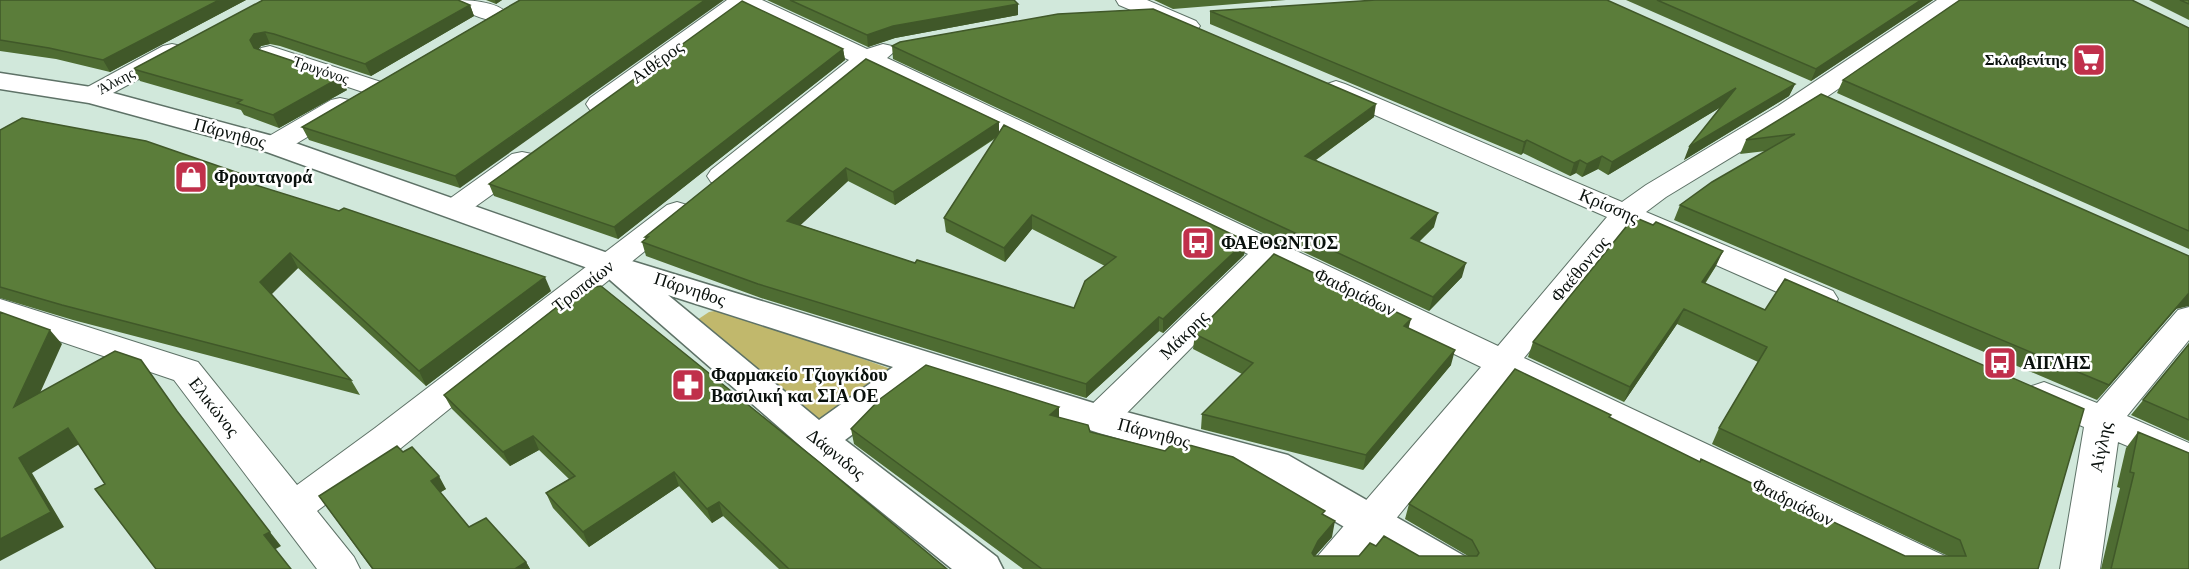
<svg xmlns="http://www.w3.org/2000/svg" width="2189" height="569" viewBox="0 0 2189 569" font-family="Georgia,serif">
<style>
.green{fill:#c1b86c}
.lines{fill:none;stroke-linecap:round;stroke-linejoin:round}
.minor-casing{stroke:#5e7267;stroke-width:2}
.tertiary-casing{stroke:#5e7267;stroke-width:3}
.minor{fill:#fff;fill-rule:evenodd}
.tertiary{fill:#fff;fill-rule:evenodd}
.wall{fill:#4e6c32;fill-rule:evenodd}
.shaded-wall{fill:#405829}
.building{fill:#5b7d3a;stroke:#405829;stroke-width:1.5}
.labels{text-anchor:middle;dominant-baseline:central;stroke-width:5;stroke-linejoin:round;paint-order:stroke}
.far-poi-label{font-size:15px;font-weight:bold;fill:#09100c;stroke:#fff;text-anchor:end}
.far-street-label{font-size:15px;fill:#09100c;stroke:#fff}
.street-label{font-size:18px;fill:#09100c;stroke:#fff}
.poi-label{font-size:18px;font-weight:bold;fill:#09100c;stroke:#fff;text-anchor:start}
</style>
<rect width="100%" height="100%" fill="#d1e8db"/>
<!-- green -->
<path class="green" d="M725 309 899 372 824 426 697 320 709 312Z"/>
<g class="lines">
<!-- minor casing -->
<g class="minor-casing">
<path id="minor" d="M449 0C467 0 497 0 509 15L505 20C488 24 468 12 452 5Z
M727 0H762L867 49 883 44 892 46 895 51 887 58 1498 346 1607 217 1327 94 1323 89 1327 84 1336 81 1345 84 1622 202 1646 185 1778 106 1937 0H1963L1960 5 1796 118 1666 197 1646 212 1833 291 1838 299 1833 307 1822 310 1811 307 1630 227 1524 358 1947 557 1953 569H1895L1508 381 1355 569H1311L1317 557 1481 367 1272 266 1112 428 1099 432 1086 428 1081 419 1086 410 1248 254 868 69 731 182 721 184 711 182 707 176 711 170 849 60 744 9 608 110 599 112 590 110 586 104 590 98Z
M1116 0H1147L1196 21 1200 26 1196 31 1188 33 1180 31 1119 5Z
M172 44 181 46 184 51 181 56 100 100 91 103 82 100 78 95 82 90 163 46Z
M270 46 381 82 385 87 381 92 372 95 261 58 258 53 261 48Z
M340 98 349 100 353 106 349 112 284 151 274 153 264 151 260 145 264 139 331 100Z
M522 152 532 154 536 160 532 166 465 214 455 217 445 214 440 208 445 202 512 154Z
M677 202 687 205 692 211 687 217 401 448 317 511 354 557 360 569H317L174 380 0 321V299L198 362 297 485 375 428 667 205Z
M2189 307V340L2127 416 2189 443V472L2118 442 2100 569H2060L2084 427 2032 404 2027 395 2032 386 2044 382 2097 403 2178 310Z"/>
</g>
<!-- tertiary casing -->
<g class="tertiary-casing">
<path id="tertiary" d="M0 73 91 87 284 139 622 258 1100 405 1288 455 1466 557 1472 569H1415L1262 478 1099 433 928 378 845 440 997 557 1003 569H952L805 450 610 280 607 275 264 151 89 103 0 89ZM668 295 893 367 819 420Z"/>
</g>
<!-- minor -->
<use href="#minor" class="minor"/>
<!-- tertiary -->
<use href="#tertiary" class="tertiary"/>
</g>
<!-- wall -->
<path class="wall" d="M0 0H246L110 72 56 59 0 51Z
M263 0 470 5 474 16 371 76 280 46 270 44 261 46 258 50 347 90 279 128 244 115 241 110 140 81 133 69Z
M486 0H502L496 4Z
M520 0 460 188 309 140 302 127Z
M767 0H1014L1018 4V15L895 38 868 47Z
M1154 0H1286L1173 9Z
M1626 0H1933L1811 81Z
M2149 0H2189V20Z
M1210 11 1795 84 1789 96 1684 160 1721 107 1608 175 1598 169 1582 177 1576 173 1570 176 1523 153 1521 155 1210 24Z
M2189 28V249L1837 93 1843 80Z
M892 46 1374 117 1316 160 1434 227 1419 242 1462 277 1429 311 893 59Z
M843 49 845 60 618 239 494 196 489 184Z
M866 59 999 122V132L1246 241 1244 255 1163 333 1159 331 1086 398 761 298 646 256 642 242 646 239 645 237ZM996 138 944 218 946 232 1005 262 1032 229 1105 266 1074 308 915 263 800 225 848 181 895 205Z
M1821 94 2176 309 2097 400 1674 220 1680 205 1766 151 1740 154 1746 140Z
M0 130 250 177 254 184 551 291 426 386 298 268 271 294 351 380 360 395 73 320 0 298Z
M1716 266 1705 284 2038 569H1023L854 444 851 429 1059 407V418L1090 432 1324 515 1332 537 1315 556H1359L1376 546 1419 556H1468L1405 519 1409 504 1611 415 1609 418 1700 462 1905 556H1948L1712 444 1719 428 1758 362 1677 324 1624 402 1528 357 1533 342Z
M580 289 947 569H779L723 516 712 523 679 486 589 547 553 508 546 493 569 479 539 450 510 466 452 409 444 395Z
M1408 328 1451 365 1363 470 1201 429 1202 414 1242 374 1193 349 1195 334Z
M2189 344V441L2131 415Z
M2138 432 2189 569H2101L2120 488 2117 487 2126 448Z
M403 452 446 489 440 492 469 527 526 562 530 569H372L319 496Z"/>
<!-- shaded-wall -->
<path class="shaded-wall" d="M219 0H246L110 72 103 60Z
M495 0H502L496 4Z
M705 0H724L460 188 455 176Z
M1921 0H1933L1811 81 1816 69Z
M1018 4V15L895 38 868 47 867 35 893 26Z
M470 5 474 16 371 76 365 64Z
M265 32 270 44 261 46 256 52 250 40 254 34Z
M843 49 845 60 618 239 614 227Z
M341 77 347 90 279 128 273 115Z
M1795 84 1789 96 1684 160 1689 147Z
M1736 88 1731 101 1608 175 1612 162Z
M1376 104 1374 117 1303 169 1305 156Z
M999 122V135L895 205 893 192Z
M1527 140 1523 153 1521 155 1524 142Z
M1602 156 1598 169 1582 177 1587 164Z
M1580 160 1576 173 1570 176 1574 163Z
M846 168 848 181 790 235 787 221Z
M250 177 257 191 243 181Z
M1438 213 1434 227 1408 252 1411 238Z
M1032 215V229L1005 262 1004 248Z
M1246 241 1244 255 1163 333V319Z
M1723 251 1716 266 1695 297 1702 282Z
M290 253 298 268 269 297 260 282Z
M1466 263 1462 277 1429 311 1433 297Z
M545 277 551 291 426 386 419 371Z
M2189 293V306L2176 309 2097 400 2109 385Z
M1684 309 1677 324 1624 402 1630 387Z
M1159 317V331L1086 398V384Z
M1411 319 1407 334 1404 326Z
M50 330 62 344 27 422 14 407Z
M1455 350 1451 365 1363 470 1366 455Z
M1059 407V423L1050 415Z
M68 428 81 443 32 473 64 527 0 561V539L19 458Z
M533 436 539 450 510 466 503 452Z
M674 472 679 486 589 547 583 532Z
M439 476 446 489 438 494 431 481Z
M719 502 723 516 712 523 707 509Z
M1335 521 1332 537 1315 556 1309 568 1312 553 1318 541Z
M270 532 281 546 274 550 264 535Z
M526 562 530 569H515Z"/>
<!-- building -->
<path class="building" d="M0 0H219L103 60 49 48 0 40Z
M263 0H458L470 5 365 64 274 34 265 32 254 34 250 40 254 48 341 77 273 115 237 103 242 100 133 69Z
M520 0H705L455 176 302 127Z
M790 0H1014L1018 4 893 26 867 35Z
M1376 0H1607L1795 84 1689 147 1736 88 1612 162 1602 156 1587 164 1580 160 1574 163 1527 140 1524 142 1210 11Z
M1657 0H1921L1816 69Z
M1960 0H2132L2189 28V231L1843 80Z
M2180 0H2189V4Z
M742 1 843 49 614 227 489 184Z
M1153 9 1376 104 1305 156 1438 213 1411 238 1466 263 1433 297 892 46 900 42 1058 14Z
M866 59 999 122 893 192 846 168 787 221 915 263 917 260 1074 308 1085 281 1116 257 1032 215 1004 248 944 218 1004 125 1246 241 1163 319 1159 317 1086 384 758 284 642 242 648 237H645Z
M1821 94 2189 256V293L2109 385 1680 205 1712 182 1795 134 1746 140Z
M22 118 146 141 250 177 243 181 339 211 344 208 545 277 419 371 290 253 260 282 351 380 62 305 0 287V130Z
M1634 217 1653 225 1656 222 1723 251 1702 282 1765 310 1785 279 2084 409 2038 569H1042L851 429 880 399 926 365 1059 407 1050 415 1088 425 1090 432 1165 451 1175 441 1233 457 1325 511 1322 514 1335 521 1318 541 1312 553 1314 556H1359L1370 543 1376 546 1384 536 1419 556H1477L1479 553 1472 540 1409 504 1515 369 1611 415 1609 417 1700 462 1701 459 1905 556H1966L1960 540 1719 428 1767 347 1684 309 1630 387 1533 342Z
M1274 254 1411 319 1404 326 1455 350 1366 455 1202 414 1253 363 1195 334Z
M601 286 819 462 947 569H789L719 502 707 509 674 472 583 532 546 493 575 476 533 436 503 452 444 395 580 289Z
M0 312 50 330 14 407 115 351 141 360 177 411 270 532 264 535 291 569H156L95 489 105 484 68 428 19 458 51 512 0 539Z
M2189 344V420L2143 400Z
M2138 432 2189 453V569H2111L2134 473 2130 472Z
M397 446 403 452 412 447 439 476 431 481 469 527 486 518 526 562 515 569H373L319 496Z"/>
<!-- icons -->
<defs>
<g id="supermarket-square" transform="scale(1.725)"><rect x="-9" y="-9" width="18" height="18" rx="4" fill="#c0304b" stroke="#fff"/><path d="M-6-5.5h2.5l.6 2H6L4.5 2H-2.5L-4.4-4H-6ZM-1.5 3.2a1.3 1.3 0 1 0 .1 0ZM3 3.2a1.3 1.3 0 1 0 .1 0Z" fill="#fff"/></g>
<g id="shop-square" transform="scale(1.725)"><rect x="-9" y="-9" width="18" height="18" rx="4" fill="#c0304b" stroke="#fff"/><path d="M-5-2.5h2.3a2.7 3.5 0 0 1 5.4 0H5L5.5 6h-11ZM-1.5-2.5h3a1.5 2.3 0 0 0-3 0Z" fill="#fff"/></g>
<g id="bus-square" transform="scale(1.725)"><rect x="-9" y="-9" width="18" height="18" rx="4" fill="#c0304b" stroke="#fff"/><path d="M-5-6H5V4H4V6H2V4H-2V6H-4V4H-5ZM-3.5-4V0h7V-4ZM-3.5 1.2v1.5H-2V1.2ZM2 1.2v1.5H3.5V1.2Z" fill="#fff"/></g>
<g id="pharmacy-square" transform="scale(1.725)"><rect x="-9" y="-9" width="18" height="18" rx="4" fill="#c0304b" stroke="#fff"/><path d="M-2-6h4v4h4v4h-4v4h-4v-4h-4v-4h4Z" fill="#fff"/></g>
</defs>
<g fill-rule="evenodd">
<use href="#supermarket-square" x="2089" y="60"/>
<use href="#shop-square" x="191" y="177"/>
<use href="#bus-square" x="1198" y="243"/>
<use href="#bus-square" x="2000" y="363"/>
<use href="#pharmacy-square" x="688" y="385"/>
</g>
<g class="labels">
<!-- far-poi labels -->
<g class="far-poi-label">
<text x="2066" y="60">Σκλαβενίτης</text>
</g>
<!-- far-street labels -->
<g class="far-street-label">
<text transform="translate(321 70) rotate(19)">Τρυγόνος</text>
<text transform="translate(116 81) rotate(-28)">Άλκης</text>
</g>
<!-- street labels -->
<g class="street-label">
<text transform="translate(657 62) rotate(-36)">Αιθέρος</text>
<text transform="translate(230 133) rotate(15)">Πάρνηθος</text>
<text transform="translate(1609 206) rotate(23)">Κρίσσης</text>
<text transform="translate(1580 269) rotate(-50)">Φαέθοντος</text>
<text transform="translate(583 286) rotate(-38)">Τροπαίων</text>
<text transform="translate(690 289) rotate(18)">Πάρνηθος</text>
<text transform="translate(1355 292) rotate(26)">Φαιδριάδων</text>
<text transform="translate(1184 335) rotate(-45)">Μάκρης</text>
<text transform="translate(214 407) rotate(52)">Ελικώνος</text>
<text transform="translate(1154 433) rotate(15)">Πάρνηθος</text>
<text transform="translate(2101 447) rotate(-78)">Αίγλης</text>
<text transform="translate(836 454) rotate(39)">Δάφνιδος</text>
<text transform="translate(1793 502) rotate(26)">Φαιδριάδων</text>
</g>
<!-- poi labels -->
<g class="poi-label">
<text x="214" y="177">Φρουταγορά</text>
<text x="1221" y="243">ΦΑΕΘΩΝΤΟΣ</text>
<text x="2023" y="363">ΑΙΓΛΗΣ</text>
<text x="711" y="375">Φαρμακείο Τζιογκίδου<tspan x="711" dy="21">Βασιλική και ΣΙΑ ΟΕ</tspan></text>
</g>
</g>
</svg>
